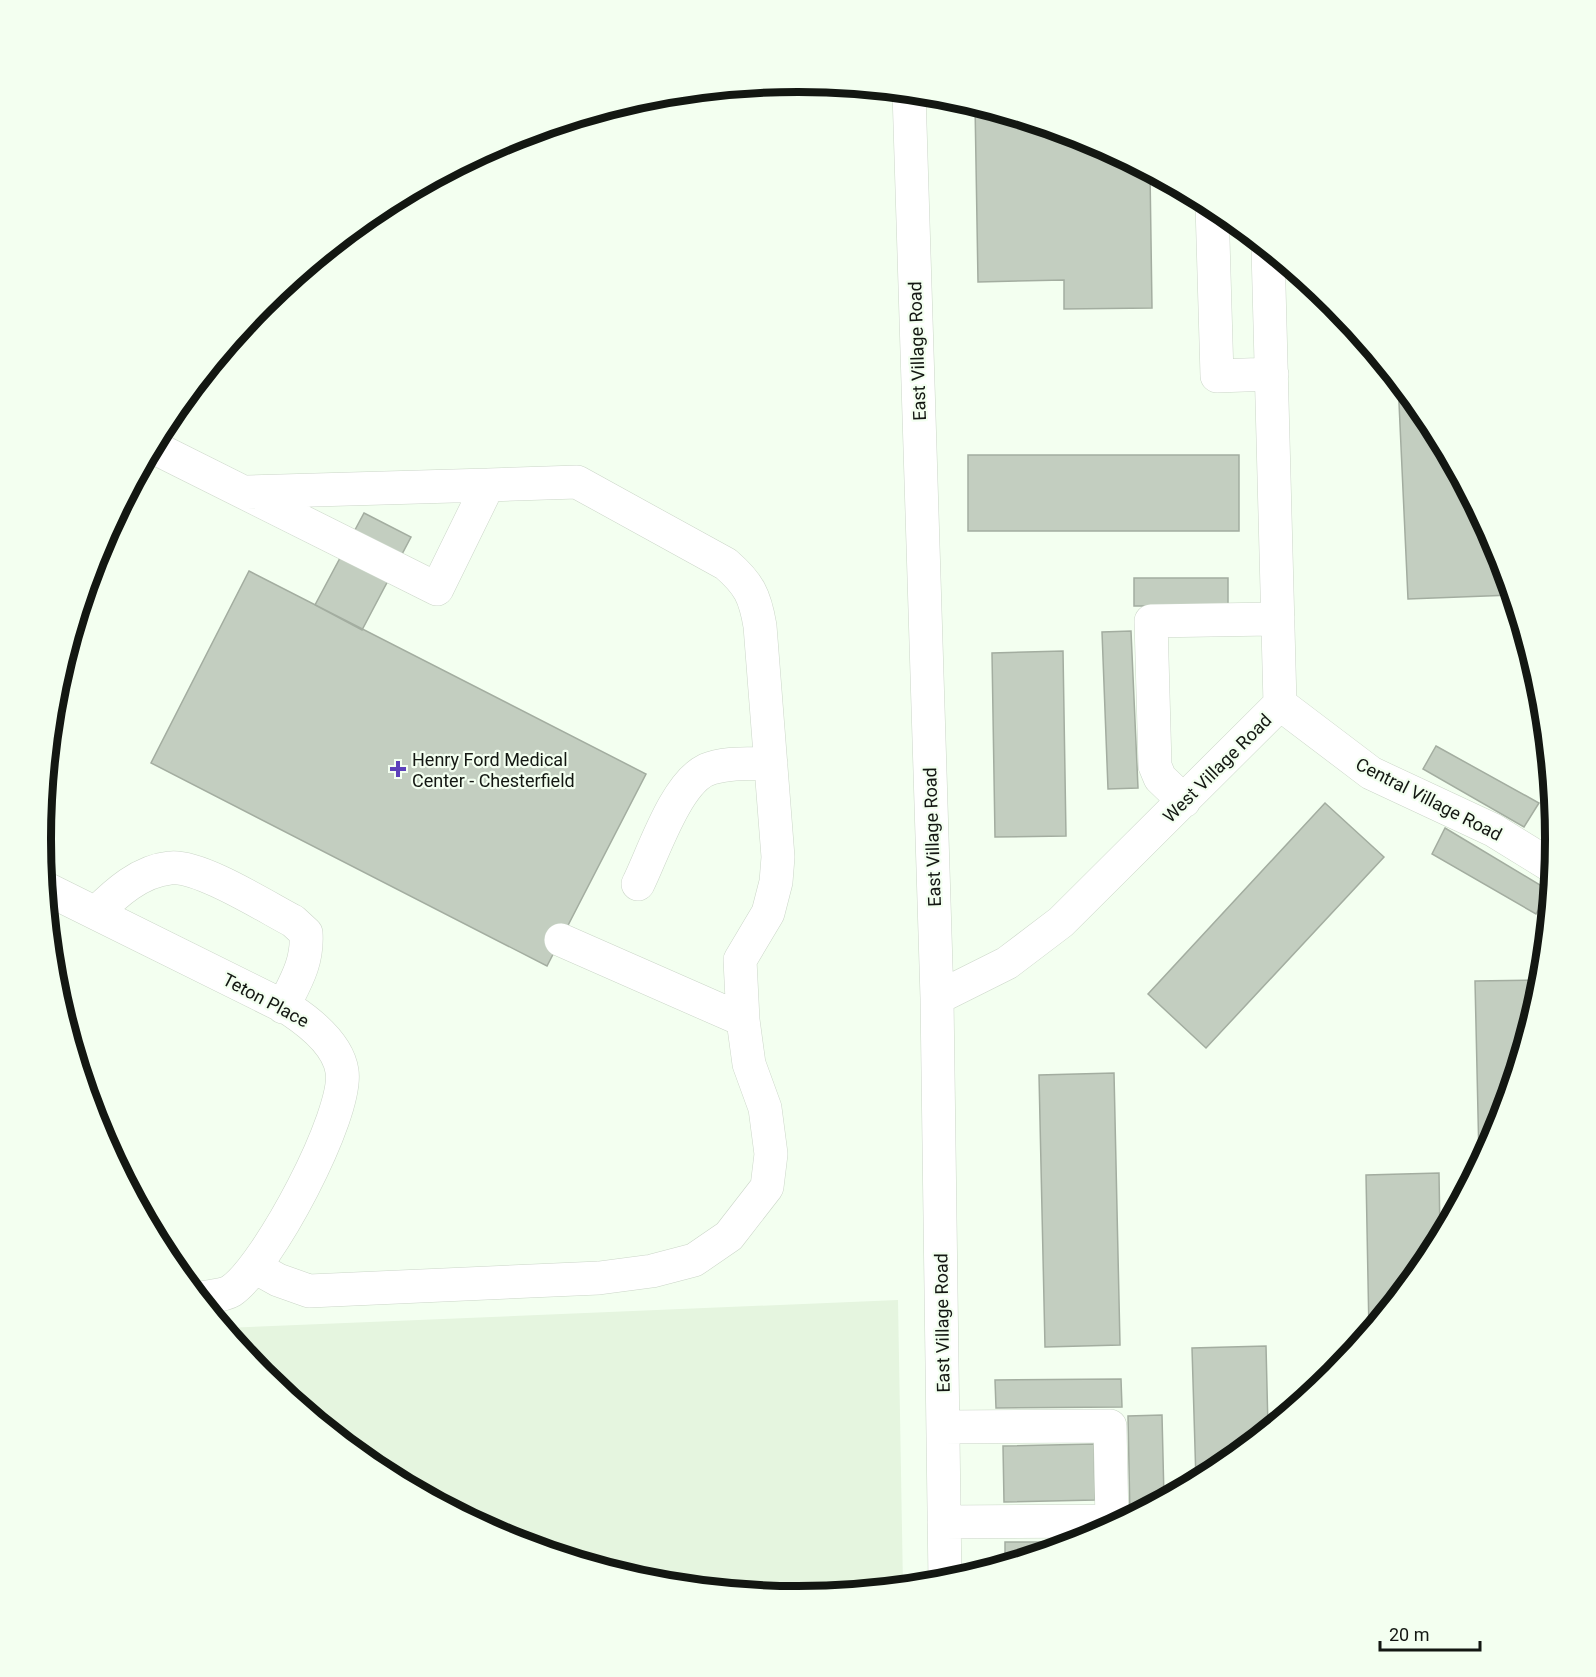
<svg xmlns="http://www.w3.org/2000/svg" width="1596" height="1677" viewBox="0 0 1596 1677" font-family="Roboto,sans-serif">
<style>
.built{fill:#e5f5df}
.building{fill:#c3cec0;stroke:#a3ada0;stroke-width:1.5}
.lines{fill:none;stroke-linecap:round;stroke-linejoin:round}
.minor-casing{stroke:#cbd6c8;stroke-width:34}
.minor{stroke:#fff;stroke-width:33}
.poi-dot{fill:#5c41ba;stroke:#f3fff0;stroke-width:2}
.labels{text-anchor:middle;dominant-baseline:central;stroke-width:4.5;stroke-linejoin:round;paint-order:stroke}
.street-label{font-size:18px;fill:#131712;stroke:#f3fff0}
.poi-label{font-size:18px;fill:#131712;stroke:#f3fff0;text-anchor:start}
.rim{fill:none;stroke:#131712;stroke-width:8}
</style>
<rect width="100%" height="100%" fill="#f3fff0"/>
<!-- built -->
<path class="built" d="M898 1300 903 1586 798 1596 650 1581 508 1538 377 1468 262 1374 225 1328Z"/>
<!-- building -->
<path class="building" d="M975 104 1088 139 1150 172 1152 308 1064 309V280L978 282Z
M1398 381 1428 418 1478 512 1479 531H1488L1498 549 1512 595 1408 599Z
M968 455H1239V531H968Z
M364 513 411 537 362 630 315 605Z
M249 571 646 774 547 966 151 763Z
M1134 578H1228V606H1134Z
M1131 631 1138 788 1108 789 1102 632Z
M1063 651 1066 836 995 837 992 653Z
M1436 746 1539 803 1524 827 1423 769Z
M1325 803 1384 857 1206 1048 1148 994Z
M1445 828 1550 891 1536 914 1432 854Z
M1542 980 1498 1129 1482 1158H1479L1475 981Z
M1114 1073 1120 1345 1045 1347 1039 1075Z
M1439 1173 1440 1236 1428 1260 1369 1332 1366 1175Z
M1266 1346 1268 1428 1219 1469 1196 1481 1192 1348Z
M1121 1379 1122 1407 996 1408 995 1380Z
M1162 1415 1164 1498 1130 1516 1128 1416Z
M1094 1444 1095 1500 1004 1502 1003 1446Z
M1005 1542H1076L1005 1563Z"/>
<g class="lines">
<!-- minor casing -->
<g class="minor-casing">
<path id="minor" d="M909 92 937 998 945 1582
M1212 205 1217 376 1272 374
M153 447 437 589 488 485 577 482 726 564C749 584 755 596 760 626L778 857 776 882 768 913 740 960 743 1020 749 1064 765 1108 771 1154 767 1187 729 1236 694 1260 652 1271 599 1278 309 1291 278 1280 255 1267
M247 492 488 485
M1280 704 1371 773 1493 830 1553 867
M1184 801 1160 778 1155 766 1151 621 1278 619
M638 884C653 854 675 785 706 770 725 762 751 764 771 763
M45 888 291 1010C312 1024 338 1045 342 1071 349 1114 267 1267 231 1291 223 1296 209 1296 200 1298
M96 913C116 893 140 871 170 868 198 864 266 907 293 921L306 933C308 962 296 981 283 1007
M561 940 743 1020
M937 998 1007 963 1061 922 1280 704 1268 249
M943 1427 1110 1426 1112 1521 944 1522"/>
</g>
<!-- minor -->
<use href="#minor" class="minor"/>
</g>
<!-- markers -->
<path class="poi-dot" d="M395 760h6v6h6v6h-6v6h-6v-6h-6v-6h6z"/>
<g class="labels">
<!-- street labels -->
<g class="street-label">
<text transform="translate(917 351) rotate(-92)">East Village Road</text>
<text transform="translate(1217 768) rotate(-45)">West Village Road</text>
<text transform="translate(1429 799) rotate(27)">Central Village Road</text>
<text transform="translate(932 837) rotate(-92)">East Village Road</text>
<text transform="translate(266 1000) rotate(28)">Teton Place</text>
<text transform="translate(942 1323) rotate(-91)">East Village Road</text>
</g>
<!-- poi labels -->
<g class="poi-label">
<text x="412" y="759">Henry Ford Medical<tspan x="412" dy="21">Center - Chesterfield</tspan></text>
</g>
</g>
<!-- crop -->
<path d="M0 0H1596V1677H0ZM51 839a747 747 0 1 1 1494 0a747 747 0 1 1-1494 0Z" fill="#f3fff0" fill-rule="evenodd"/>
<path class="rim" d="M51 839a747 747 0 1 1 1494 0a747 747 0 1 1-1494 0Z"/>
<!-- scale -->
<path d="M1380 1641v9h100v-9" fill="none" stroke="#131712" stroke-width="3"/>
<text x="1389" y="1641" font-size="18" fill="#131712" stroke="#f3fff0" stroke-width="4.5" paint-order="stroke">20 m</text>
</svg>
